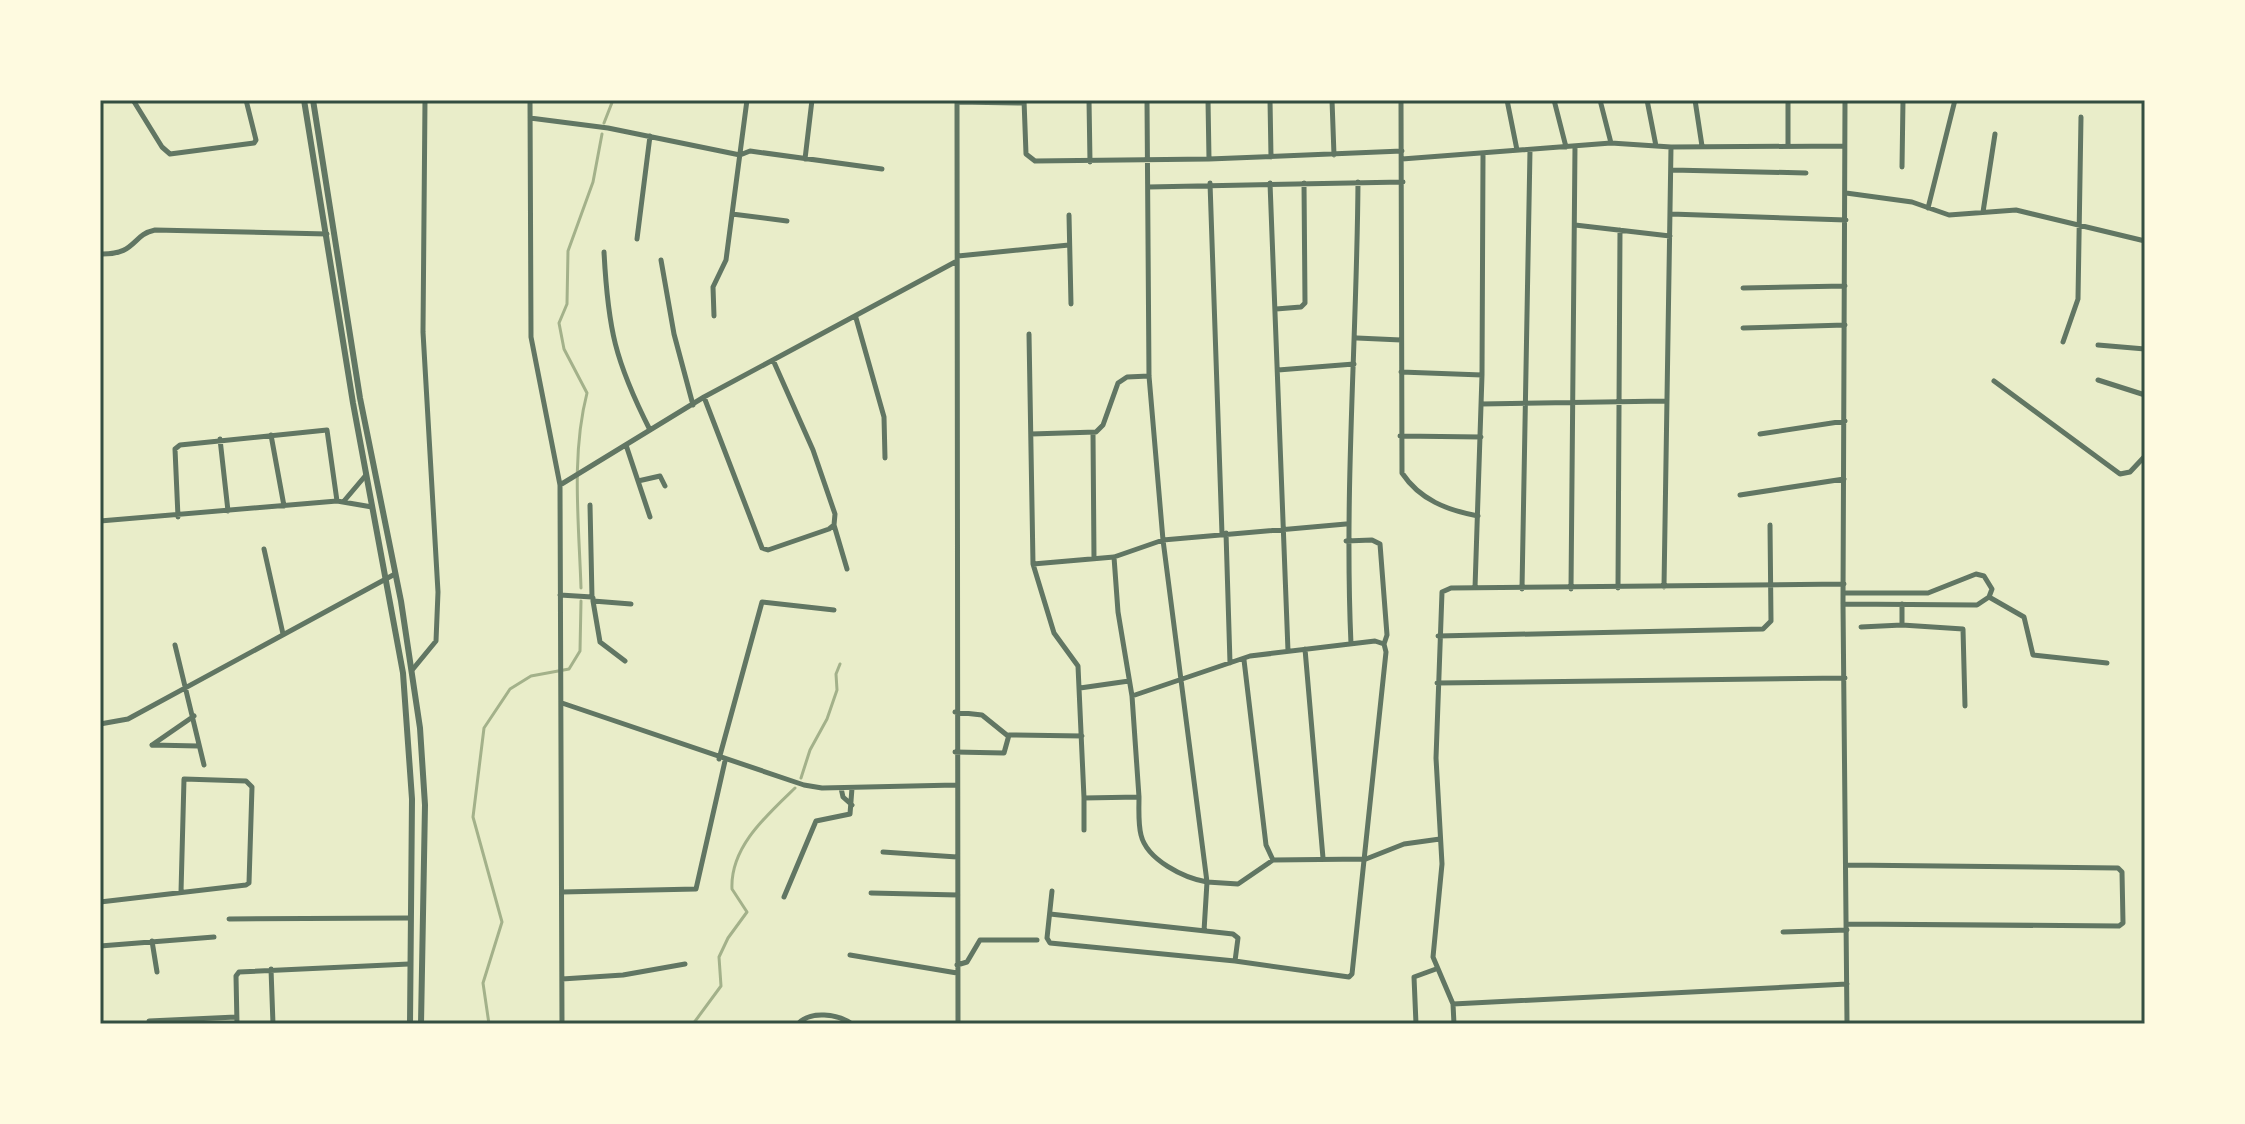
<svg xmlns="http://www.w3.org/2000/svg" width="2245" height="1124" viewBox="0 0 2245 1124" font-family="Manrope,sans-serif">
<style>
.lines{fill:none;stroke-linecap:round;stroke-linejoin:round}
.stream{stroke:#a3b18a;stroke-width:3}
.minor{stroke:#617663;stroke-width:5}
.tertiary{stroke:#617663;stroke-width:6}
.neatline{fill:none;stroke:#344e41;stroke-width:3}
</style>
<rect width="100%" height="100%" fill="#e9edc9"/>
<g class="lines">
<!-- stream -->
<path class="stream" d="M604 123 613 100
M581 588C579 524 571 455 587 393L564 349 559 323 567 304 568 251 593 182 602 134
M801 778 810 750 827 719 837 690 836 674 840 664
M489 1024 483 983 502 922 473 817 484 728 510 689 531 676 569 669 580 651 581 601
M693 1024 721 986 719 957 728 938 747 912 732 889C730 847 767 815 795 788"/>
<!-- minor -->
<path class="minor" d="M133 100 162 147 170 154 254 143 256 140 246 100
M530 100 531 337 560 485 562 1024
M957 100 958 1024
M1024 100 1026 154 1035 161 1209 159 1402 151
M1089 100 1090 162
M1147 100 1149 376 1163 540 1207 882 1238 884 1273 860 1366 859 1404 844 1440 839
M1208 100 1209 159
M1270 100 1271 157
M1332 100 1334 155
M1401 100 1402 473C1420 500 1447 510 1478 516
M1507 100 1517 150
M1554 100 1566 147
M1600 100 1611 143
M1647 100 1656 146
M1695 100 1702 146
M1788 100V145
M1845 100 1843 604 1847 1024
M957 102 1024 103
M530 118 608 128 740 155 750 151 882 169
M805 159 812 100
M1402 159 1611 143 1671 147 1845 146
M1902 167 1903 100
M1672 170 1806 173
M1210 183 1222 534
M1270 183 1288 651
M1148 187 1403 182
M1846 193 1912 202 1949 215 2016 210 2145 241
M1928 208 1955 100
M1983 212 1995 134
M732 214 787 221
M1671 214 1846 220
M1069 215 1071 304
M1575 225 1670 236
M637 239 650 136
M604 252C608 329 615 361 650 430
M100 254C137 255 131 235 155 230L327 234
M958 256 1069 245
M661 260 674 334 693 405
M1743 288 1845 286
M1276 309 1301 307 1305 303 1304 183
M714 316 713 287 726 260 747 100
M856 318 884 417 885 458
M1743 328 1845 325
M1029 334 1033 564 1054 633 1078 666 1084 798 1139 797C1139 809 1138 823 1141 835 1147 860 1184 878 1207 882L1204 931
M1357 338 1401 340
M2063 342 2078 299 2081 117
M2098 345 2145 349
M1278 370 1354 364
M1401 372 1482 375
M2098 380 2145 395
M1994 381 2120 474 2130 472 2145 456
M704 397 762 548 768 550 829 529 834 525 835 514 813 450 773 360
M1481 404 1666 401
M1093 433 1094 558
M1031 434 1096 432 1103 425 1118 383 1127 377 1149 376
M1760 434 1845 421
M271 435 284 506
M1400 436 1481 437
M220 439 228 511
M626 445 650 517
M638 481 660 476 665 486
M560 485 704 397 957 261
M1740 495 1844 479
M344 501 366 475
M178 517 175 449 180 445 327 430 337 501
M100 521 337 501 372 507
M834 525 847 569
M1226 533 1230 663
M1346 541 1372 540 1380 544 1387 635 1384 644
M264 549 283 634
M1114 557 1118 612 1132 696 1139 797
M1033 564 1114 557 1163 540 1346 524
M1664 587 1671 147
M1475 588 1482 375 1483 155
M1618 588 1620 230
M1522 589 1530 150
M1571 589 1575 146
M560 595 592 597 590 505
M1989 597 2024 617 2033 655 2107 663
M593 598V601L631 604
M593 601 600 642 625 661
M1843 604 1977 605 1989 597 1992 589 1984 576 1976 574 1928 593H1844
M1902 625 1963 629 1965 706
M1861 627 1902 625V604
M1438 636 1763 629 1771 621 1770 525
M1351 644C1344 490 1357 336 1358 182
M175 645 204 765
M1305 649 1323 858
M1244 660 1266 845 1273 860
M413 669 436 641 438 592 423 332 425 100
M1437 683 1845 678
M1080 688 1129 681
M562 703 804 785 822 788 956 785
M955 712 982 715 1008 736
M100 724 128 719 395 574
M152 745 194 716
M152 745 198 746
M955 752 1004 753 1009 735 1082 736
M719 759 762 602 834 610
M841 788 843 797 852 805
M1084 830V798
M883 852 957 857
M1847 865 2118 868 2122 872 2123 923 2119 926 1847 924
M1052 891 1047 938 1050 943 1235 961 1349 977 1352 974 1386 652 1384 644 1375 641 1250 656 1132 696
M562 892 696 889 725 761
M871 893 958 895
M784 897 816 821 850 814 852 788
M100 902 246 885 249 883 252 787 246 781 184 779 181 892
M1050 914 1233 934 1238 938 1235 961
M229 919 409 918
M1783 932 1847 930
M152 941 157 972
M100 946 214 937
M850 955 957 973
M957 965 967 962 980 940H1037
M271 969 273 1024
M562 979 623 975 685 964
M1453 1004 1847 984
M149 1021 236 1017
M237 1024 236 976 239 972 409 964
M798 1024C810 1010 838 1014 852 1024
M1416 1024 1414 977 1436 969
M1454 1024 1453 1004 1433 957 1442 864 1436 758 1442 592 1451 588 1844 584"/>
<!-- tertiary -->
<path class="tertiary" d="M304 100 353 403 403 673 412 799 410 1024
M313 100 360 398 401 601 420 728 425 805 421 1024"/>
</g>
<!-- border -->
<rect width="2245" height="1124" fill="none" stroke="#fefae0" stroke-width="204"/>
<rect x="102" y="102" width="2041" height="920" class="neatline"/>
</svg>
